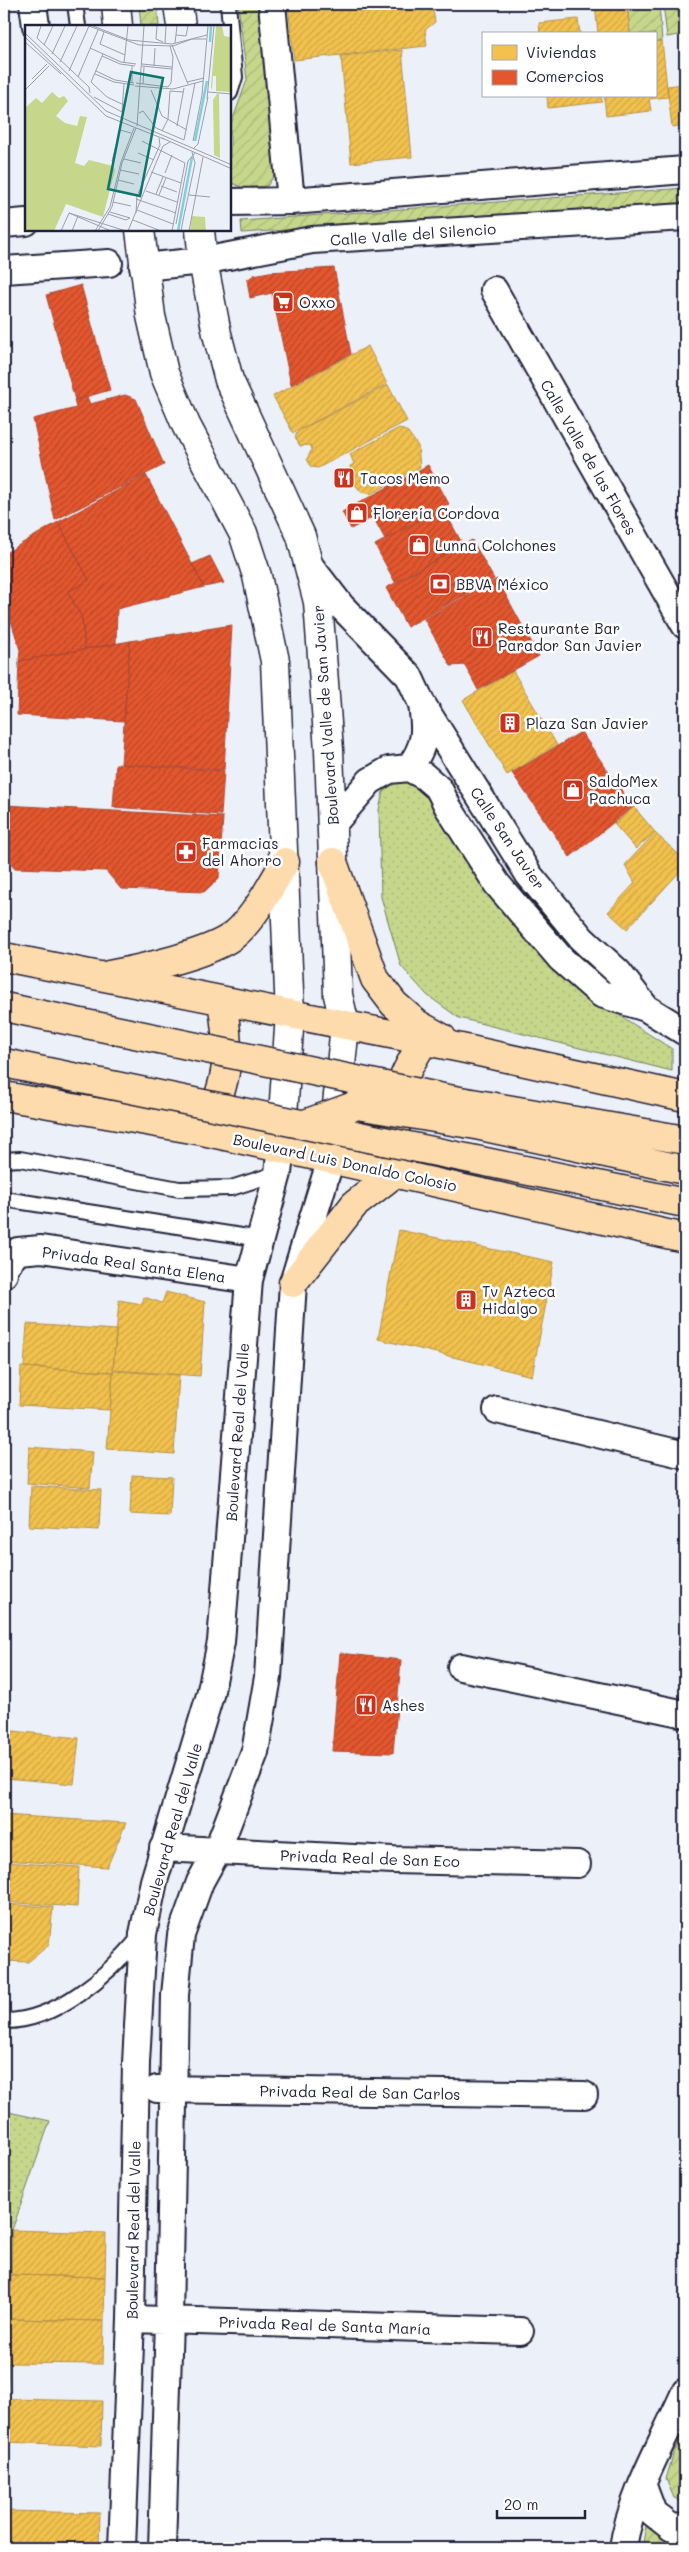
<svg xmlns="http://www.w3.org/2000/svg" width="689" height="2552" viewBox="0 0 689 2552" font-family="Mali,sans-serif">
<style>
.grass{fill:url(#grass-dots);stroke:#747c63}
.garden{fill:url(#garden-furrows);stroke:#747c63}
.homes{fill:url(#homes-hatch);stroke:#b49148}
.shops{fill:url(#shops-hatch);stroke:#aa4732}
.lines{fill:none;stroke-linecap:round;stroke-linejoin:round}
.service-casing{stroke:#22223b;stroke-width:18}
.minor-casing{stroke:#22223b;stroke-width:30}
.secondary-casing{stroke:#22223b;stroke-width:31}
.primary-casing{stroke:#22223b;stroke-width:31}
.service{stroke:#fff;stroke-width:14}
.minor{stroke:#fff;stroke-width:26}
.secondary{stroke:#fff;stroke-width:28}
.primary{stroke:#fedbac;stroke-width:28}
.primary-bridge-casing{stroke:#22223b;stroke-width:31;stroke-linecap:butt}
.primary-bridge{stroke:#fedbac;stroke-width:28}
.labels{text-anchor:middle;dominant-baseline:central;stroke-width:5;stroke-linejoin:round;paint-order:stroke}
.street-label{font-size:15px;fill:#22223b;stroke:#fff}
.poi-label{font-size:15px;fill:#22223b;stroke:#fff;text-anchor:start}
.inset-river{fill:none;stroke:#80d0db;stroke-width:2.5}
.inset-road{fill:none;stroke:#9b9ead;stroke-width:1}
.view{fill:#0f766e;fill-opacity:0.15;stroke:#0f766e;stroke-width:2.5}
.inset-edge{fill:none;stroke:#22223b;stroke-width:2.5}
</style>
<defs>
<pattern id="grass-dots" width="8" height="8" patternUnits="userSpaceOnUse" patternTransform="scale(1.25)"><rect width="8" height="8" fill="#c6d78b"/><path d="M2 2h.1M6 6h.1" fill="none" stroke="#aab879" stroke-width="1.8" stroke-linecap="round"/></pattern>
<pattern id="garden-furrows" width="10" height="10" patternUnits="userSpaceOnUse" patternTransform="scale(1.25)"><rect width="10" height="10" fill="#c6d78b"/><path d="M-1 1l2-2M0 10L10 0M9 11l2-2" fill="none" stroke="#aab879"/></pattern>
<pattern id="homes-hatch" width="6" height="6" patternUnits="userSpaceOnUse" patternTransform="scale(1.25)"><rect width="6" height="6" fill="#f2c14e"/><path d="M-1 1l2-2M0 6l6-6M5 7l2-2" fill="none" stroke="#cfa645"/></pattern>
<pattern id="shops-hatch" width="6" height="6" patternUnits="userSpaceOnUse" patternTransform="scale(1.25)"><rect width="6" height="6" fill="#e4572e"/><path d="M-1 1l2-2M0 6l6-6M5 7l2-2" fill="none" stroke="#b84828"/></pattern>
</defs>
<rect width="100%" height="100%" fill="#ecf0f9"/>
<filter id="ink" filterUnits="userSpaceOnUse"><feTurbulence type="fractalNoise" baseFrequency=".02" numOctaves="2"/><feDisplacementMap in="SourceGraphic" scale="10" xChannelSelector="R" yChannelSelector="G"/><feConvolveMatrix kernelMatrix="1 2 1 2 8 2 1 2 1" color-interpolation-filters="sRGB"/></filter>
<g filter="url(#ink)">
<!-- grass -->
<path class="grass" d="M397 779 422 785 577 988 672 1049V1071L459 1018 427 995 401 966 381 897 379 810 383 792Z
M4 2111 50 2121 12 2230 4 2548Z"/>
<!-- garden -->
<path class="garden" d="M139 4H157L159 26H141Z
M238 4H259L275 166 274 176 267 186 243 188 230 182V127L247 80Z
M627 4H659L662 41 655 42V34H630Z
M663 4H677L679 18H685V34L667 37Z
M685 188V203L242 233 241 221Z
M685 2428V2503L674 2498 666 2479 674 2452Z
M647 2520 685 2540V2548H642Z"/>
<!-- homes -->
<path class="homes" d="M288 4H353L362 9 385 7 387 4H432L435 22 425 30 427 46 294 60Z
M595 4H627L630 34H598Z
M677 4H685V16L679 17Z
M578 19 580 34H540L539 23Z
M662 41 668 97 649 99 651 111 606 116 604 96H655V42Z
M680 42H685V125L672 127 667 86 684 84Z
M402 50 412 157 351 163 341 56Z
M547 96H601L602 102 548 108Z
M368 346 387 384 293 433 273 396Z
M388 385 407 421 318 468 311 467 307 459 312 449 310 445 300 446 295 437 298 431Z
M399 428 408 432 418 446 420 467 371 494 361 492 351 479 350 466 354 464 350 454Z
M513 671 557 745 507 775 463 700Z
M634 807 655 832 636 849 614 824Z
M655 833 685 860V866L627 929 608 912 635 883 625 865Z
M589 957 609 975 601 983 581 966Z
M399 1230 554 1262 532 1376 378 1339Z
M166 1292 205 1302 200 1376 113 1370 119 1300 142 1304 144 1297 162 1303Z
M27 1324 116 1330 113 1372 24 1367Z
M21 1367 113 1372 110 1410 19 1405Z
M113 1371 179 1375 174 1454 107 1449Z
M29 1447 93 1452 90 1488 27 1483Z
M132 1475 172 1477 170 1516 130 1514Z
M31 1486 101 1490 99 1530 29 1526Z
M4 1730 79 1738 74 1784 4 1778Z
M4 1815 126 1823 107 1867 4 1860Z
M4 1862 79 1867 77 1907 4 1902Z
M4 1904 53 1907 49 1945 28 1962 4 1961Z
M12 2230 106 2233 105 2277 11 2275Z
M11 2275 105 2277 104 2321 10 2319Z
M10 2319 104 2321 103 2364 9 2363Z
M8 2399 102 2401 101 2446 6 2442Z
M5 2511 100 2513 99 2548H4Z"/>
<!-- shops -->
<path class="shops" d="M334 268 351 354 291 385 272 293 250 298 247 280 254 275 269 272Z
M81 285 110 390 75 400 46 295Z
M125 395 136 399 164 465 55 520 33 419 76 408 74 400 87 397 90 404Z
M428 465 449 504 385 539 373 517 351 529 342 512Z
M146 475 204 587 117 609 116 644 85 649 82 618 68 592 89 580 58 522Z
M443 508 463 545 395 582 375 545Z
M58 522 89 580 68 592 82 618 85 649 19 661 20 650 4 598V554Z
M472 540 494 579 407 627 386 588Z
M210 556 224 583 204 587 192 564Z
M497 579 539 656 478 690 465 665 451 666 424 619Z
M232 625 224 770 121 764 130 641Z
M130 641 124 721 17 715 19 661Z
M581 732 633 807 570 857 512 773Z
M116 764 224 771 221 815 113 807Z
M5 805 223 817 219 878 204 892 121 889 106 871 15 868 4 855Z
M340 1653 401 1660 393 1753 332 1751Z"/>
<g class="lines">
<!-- service casing -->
<g class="service-casing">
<path id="service" d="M75 4 78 26
M228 4 235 77 230 93
M4 1160 20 1159 179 1189 231 1188 278 1173
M4 1199 261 1239
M4 2021C56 2022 109 1974 140 1937"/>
</g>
<!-- minor casing -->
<g class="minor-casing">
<path id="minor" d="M33 4 36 26
M272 4 291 201
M230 202 291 201 685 170
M4 224 26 222
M143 267 203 261 312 240 685 217
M4 270 109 263
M494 290 685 625
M310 566 341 606 409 676 422 704 529 875 582 939 618 972 646 1008
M409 768C426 745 426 732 422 705
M333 824 370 781 389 770 409 768 424 776 439 789 448 807 497 884 561 959 601 994 646 1008 685 1032
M4 1274V1267L18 1251 41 1249 249 1280
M497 1410 685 1455
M461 1667 685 1714
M163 1848 393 1860 577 1864
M157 2089 584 2095
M131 2319 520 2331
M643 2486 653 2513 672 2528 685 2527
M122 2548 131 2319 136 2063 143 1934 154 1881 210 1695 221 1642 249 1280 278 1173 281 1148
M162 2548 169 2320 175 1995 181 1935 200 1882 217 1851 255 1752 268 1677 293 1283 331 1159
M623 2548C630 2497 664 2440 685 2392"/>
</g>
<!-- secondary casing -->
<g class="secondary-casing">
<path id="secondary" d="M116 4 118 26
M178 4 181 26
M140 230 151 316 164 373 186 425 243 533 257 576 275 661 290 1015 281 1143
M200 230 203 261 217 334 229 380 301 536 318 602 329 750 338 995 345 1025 334 1135"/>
</g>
<!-- primary casing -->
<g class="primary-casing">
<path id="primary" d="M333 862 375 979 394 1004 417 1024 442 1038
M4 957 461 1048 685 1097
M109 975C140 969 210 954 234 935 253 920 273 883 285 862
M4 1096 203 1131 685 1238
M205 1128C229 1081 231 1053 222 1002
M401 1164C388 1112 394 1087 424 1041
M293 1283 354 1205 395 1173"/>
</g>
<!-- service -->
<use href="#service" class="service"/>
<!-- minor -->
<use href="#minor" class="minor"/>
<!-- secondary -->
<use href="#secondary" class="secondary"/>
<!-- primary -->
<use href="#primary" class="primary"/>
<!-- primary-bridge casing -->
<g class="primary-bridge-casing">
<path id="primary-bridge" d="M4 1007 443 1098 685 1140
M4 1063 685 1203
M302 1125 357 1105 476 1125 685 1170"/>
</g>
<!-- primary-bridge -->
<use href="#primary-bridge" class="primary-bridge"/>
</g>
</g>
<!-- icons -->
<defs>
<g id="supermarket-square" transform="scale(1.125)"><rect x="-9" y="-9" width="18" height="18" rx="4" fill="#c8321e" stroke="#fff"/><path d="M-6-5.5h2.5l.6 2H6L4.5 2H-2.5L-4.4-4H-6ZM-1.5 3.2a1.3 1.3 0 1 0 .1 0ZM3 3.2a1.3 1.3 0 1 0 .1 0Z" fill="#fff"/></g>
<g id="restaurant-square" transform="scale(1.125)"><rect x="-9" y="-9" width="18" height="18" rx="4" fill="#c8321e" stroke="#fff"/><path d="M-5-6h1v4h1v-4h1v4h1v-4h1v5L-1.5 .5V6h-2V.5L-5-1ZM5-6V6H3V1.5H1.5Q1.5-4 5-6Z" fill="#fff"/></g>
<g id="shop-square" transform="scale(1.125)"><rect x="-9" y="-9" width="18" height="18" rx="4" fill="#c8321e" stroke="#fff"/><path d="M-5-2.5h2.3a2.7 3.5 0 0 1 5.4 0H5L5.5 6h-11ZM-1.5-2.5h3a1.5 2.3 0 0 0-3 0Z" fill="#fff"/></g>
<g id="bank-square" transform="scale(1.125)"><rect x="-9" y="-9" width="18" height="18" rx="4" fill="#c8321e" stroke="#fff"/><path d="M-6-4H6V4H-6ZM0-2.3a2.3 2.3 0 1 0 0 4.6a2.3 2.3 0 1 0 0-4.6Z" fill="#fff"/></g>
<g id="building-square" transform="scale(1.125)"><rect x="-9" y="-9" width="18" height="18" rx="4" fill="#c8321e" stroke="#fff"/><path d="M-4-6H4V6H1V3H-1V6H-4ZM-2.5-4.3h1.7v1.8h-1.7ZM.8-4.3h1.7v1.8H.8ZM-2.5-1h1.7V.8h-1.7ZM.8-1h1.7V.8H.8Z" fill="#fff"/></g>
<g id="pharmacy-square" transform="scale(1.125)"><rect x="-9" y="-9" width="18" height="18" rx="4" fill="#c8321e" stroke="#fff"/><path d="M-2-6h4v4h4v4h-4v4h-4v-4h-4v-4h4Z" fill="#fff"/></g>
</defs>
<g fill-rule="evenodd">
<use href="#supermarket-square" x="283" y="302"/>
<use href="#restaurant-square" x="344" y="478"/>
<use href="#shop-square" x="357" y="513"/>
<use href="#shop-square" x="419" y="545"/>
<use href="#bank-square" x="440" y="584"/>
<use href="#restaurant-square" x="482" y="637"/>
<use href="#building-square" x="510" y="723"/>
<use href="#shop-square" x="573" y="790"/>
<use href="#pharmacy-square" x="186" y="852"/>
<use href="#building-square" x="466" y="1300"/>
<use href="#restaurant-square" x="366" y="1705"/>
</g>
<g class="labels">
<!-- street labels -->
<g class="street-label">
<text transform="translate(413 234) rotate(-4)">Calle Valle del Silencio</text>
<text transform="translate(589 457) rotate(60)">Calle Valle de las Flores</text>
<text transform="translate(325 715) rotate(-94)">Boulevard Valle de San Javier</text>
<text transform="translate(508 838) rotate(56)">Calle San Javier</text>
<text transform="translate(345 1162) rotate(12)">Boulevard Luis Donaldo Colosio</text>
<text transform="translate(134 1264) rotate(8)">Privada Real Santa Elena</text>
<text transform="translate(237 1432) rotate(-86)">Boulevard Real del Valle</text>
<text transform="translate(172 1829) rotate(-74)">Boulevard Real del Valle</text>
<text transform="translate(370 1858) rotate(2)">Privada Real de San Eco</text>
<text transform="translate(360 2092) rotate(1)">Privada Real de San Carlos</text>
<text transform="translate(133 2230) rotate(-89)">Boulevard Real del Valle</text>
<text transform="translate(325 2325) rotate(2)">Privada Real de Santa María</text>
</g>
<!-- poi labels -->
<g class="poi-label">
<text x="299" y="302">Oxxo</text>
<text x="360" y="478">Tacos Memo</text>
<text x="373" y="513">Florería Cordova</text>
<text x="435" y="545">Lunna Colchones</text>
<text x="456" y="584">BBVA México</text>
<text x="498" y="628">Restaurante Bar<tspan x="498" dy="17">Parador San Javier</tspan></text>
<text x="526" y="723">Plaza San Javier</text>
<text x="589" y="781">SaldoMex<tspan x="589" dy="17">Pachuca</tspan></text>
<text x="202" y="843">Farmacias<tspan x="202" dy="17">del Ahorro</tspan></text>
<text x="482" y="1291">Tv Azteca<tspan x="482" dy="17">Hidalgo</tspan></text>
<text x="382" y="1705">Ashes</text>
</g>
</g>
<!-- overview -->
<g transform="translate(25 25)">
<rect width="206" height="206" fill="#ecf0f9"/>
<path d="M191 1H197L199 11 205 12 206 6V67L191 66V51H188L187 65 186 62ZM27 67 34 73 39 71 43 76 31 91 40 98 52 101 55 91 62 92 50 138 59 141 64 135 88 141 90 145 78 192 41 179 29 206H0V83L11 73 17 78Z" fill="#c6d78b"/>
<path d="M192 69H194L195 133 189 130 188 75ZM167 191 180 192 181 206H165Z" fill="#c6d78b"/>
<path class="inset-river" d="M185 17 186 1M170 116 182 56M153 206 167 132"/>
<path class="inset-road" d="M16 1 12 13 64 62 65 68M64 1 114 20 148 21 167 14H181M68 1 104 15 147 19 182 10M132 1 131 14 138 17M79 7 75 19 100 30M0 8 81 86 207 140M151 10 161 11 163 1M0 12 81 91 139 114M0 17 36 49M140 18 141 1M150 18 152 1M19 20 28 1M147 20 163 59M145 21 148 32 146 58M65 23 96 37 111 39M27 29 40 1M77 31 95 39 110 41M35 37 52 1M99 38 103 1M117 39 147 42M117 41 147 44M129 41 130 23M44 46 64 1M71 46 90 55 109 58M70 49 89 57 109 60M53 52 73 5M7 54 22 39M66 57 82 72 99 80M66 57 78 29M162 57 179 53M107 58V41M111 58 143 62 146 58M118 59 119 42M110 61 148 64 178 56M0 65 24 41M126 65 137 91 162 105M183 67 207 69M69 72 97 87 99 59M182 74 189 1M114 88 118 86 131 103 159 115 170 58M112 101 119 1M152 101 159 63M137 106 143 94 145 66 158 67M137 113 207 144M117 116 160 138 147 206M168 116 177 70 183 1M168 124 173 119 183 72M113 128 129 135M99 134 116 138M87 136 95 105 106 108M95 145 114 149M126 147 156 158M140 148 147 130M93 155 109 159M136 161 152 167M90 166 107 170M121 166 152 177M131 169 138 152M134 170 141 153M164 170 185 172M111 174 151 188M88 177 106 181M112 185 148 199M160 186 170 138 167 127M44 188 101 206M44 188 86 206M111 188 112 171 135 120 134 113M83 189 101 195 105 193 85 187M108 195 136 206M151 199 163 136 170 128M36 206 44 188M47 206 53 191M70 206 85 182 96 137 109 103M73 206 87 182 97 138 111 103M103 206 138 121 145 117M156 206 160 185M164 206 178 132"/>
<path class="view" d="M106 47 138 53 115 171 83 164Z"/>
<rect width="206" height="206" class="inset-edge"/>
</g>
<!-- margin -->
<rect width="689" height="2552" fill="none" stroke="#fff" stroke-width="20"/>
<rect x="10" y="10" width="669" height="2532" fill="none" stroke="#22223b" stroke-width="2" filter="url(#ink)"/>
<!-- legend -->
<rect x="482" y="32" width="175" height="65" fill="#ffffff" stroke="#a7a7b1"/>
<rect x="492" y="45" width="25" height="15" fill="#f2c14e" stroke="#a7a7b1"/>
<text x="526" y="58" font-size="15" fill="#22223b">Viviendas</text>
<rect x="492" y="70" width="25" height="15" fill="#e4572e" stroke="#a7a7b1"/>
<text x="526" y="82" font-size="15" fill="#22223b">Comercios</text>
<!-- scale -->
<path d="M497 2510v8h88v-8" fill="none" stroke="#22223b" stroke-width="2.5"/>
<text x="504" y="2510" font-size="15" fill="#22223b" stroke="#ffffff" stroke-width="4" paint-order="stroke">20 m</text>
</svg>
